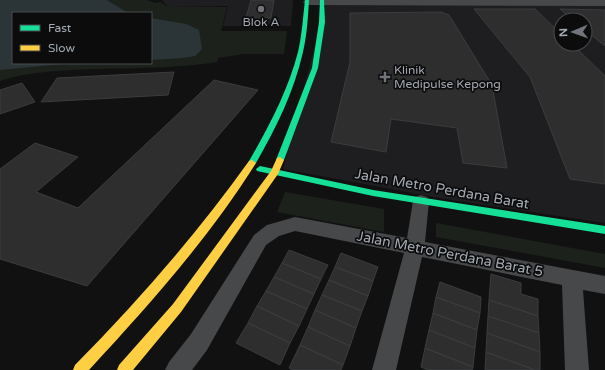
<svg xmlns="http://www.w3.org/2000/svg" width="605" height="370" viewBox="0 0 605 370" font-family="'Varela Round',sans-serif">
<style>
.built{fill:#1e1e20;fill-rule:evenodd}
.green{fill:#1c211c;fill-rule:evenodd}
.water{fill:#2b3437}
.building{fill:#2e2e2f;stroke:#3a3c3e}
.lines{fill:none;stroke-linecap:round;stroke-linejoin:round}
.street{fill:#46484a;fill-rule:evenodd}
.fast{fill:#16e098;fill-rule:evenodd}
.slow{fill:#ffcf43;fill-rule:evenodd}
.poi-dot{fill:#71747a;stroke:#0c0c0d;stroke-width:1.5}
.labels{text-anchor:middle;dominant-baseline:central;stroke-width:3.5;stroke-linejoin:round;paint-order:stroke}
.far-poi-label{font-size:12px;fill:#a4aab2;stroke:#0c0c0d}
.street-label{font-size:14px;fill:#a4aab2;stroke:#0c0c0d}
</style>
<rect width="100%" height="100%" fill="#111112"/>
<!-- built -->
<path class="built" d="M162 0H293L291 26H223L228 6 168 7Z
M326 3 605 4V223L445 199 283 169ZM561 20H585V44H561Z"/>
<!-- green -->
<path class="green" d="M0 0H147L155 3 160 2 168 7H227L221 31H287L284 54H244L218 58 217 62C155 72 92 65 30 74 20 75 10 78 0 81ZM13 13H151V63H13Z
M285 192 384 209V232L277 212Z
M436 223 605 254V268L436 237Z"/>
<!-- water -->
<path class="water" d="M0 0H107L128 13H13V63H73L0 70Z
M151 18 186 24 199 30 202 49 195 56 183 58 151 60Z"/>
<!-- building -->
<path class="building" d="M251 0H274L271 18H246Z
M474 9H535L561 34V44H572L605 76V184L570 179 530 77Z
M560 9 605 10V46L585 30V20H573Z
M441 12 449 15 492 85 507 168 463 163 457 128 391 119 386 152 331 142 350 62V13Z
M174 72 168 95 41 102 57 78Z
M214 80 258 90 87 286 0 259V169L35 143 78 157 36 192 78 208Z
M22 83 35 102 0 114V90Z
M289 250 328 265 321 279 282 263Z
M341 253 378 267 373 281 335 267Z
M282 263 321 279 314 294 274 277Z
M335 267 373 281 368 296 329 280Z
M491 274 521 283V294L538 299V316L489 300Z
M274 277 314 294 307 309 266 291Z
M329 280 368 296 362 311 322 295Z
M440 282 481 297 480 313 436 297Z
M266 291 307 309 299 326 257 306Z
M322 295 362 311 356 328 315 310Z
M436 297 480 313 477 330 433 313Z
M489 300 538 316 539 333 488 316Z
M257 306 299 326 290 343 248 323Z
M315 310 356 328 350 346 308 327Z
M433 313 477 330 475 348 429 330Z
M488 316 539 333 540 352 487 333Z
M248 323 290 343 280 365 236 343Z
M308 327 350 346 343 365 300 345Z
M429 330 475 348 473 367 425 348Z
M487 333 540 352V370H535L486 352Z
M300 345 343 365 341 370H293L289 368Z
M425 348 473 367 472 370H428L421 367Z
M486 352 535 370H485Z"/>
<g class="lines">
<!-- street -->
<path class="street" d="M305 0H605V6L307 5 303 2Z
M421 195 427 197 429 201 425 242 605 276V294L583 290 589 370H565L562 285 422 257 396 370H372L404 253 295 231 279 236 266 245 207 350 192 370H165L169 362 191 334 254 235 267 225 295 217 407 238 413 201 415 197Z"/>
<!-- fast -->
<path class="fast" d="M305 0H309C308 17 307 35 303 52 294 92 276 128 256 163L252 166 249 165 248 163C268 128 288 91 298 52 302 35 303 17 305 0Z
M320 0H324L325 22 318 68 284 160 280 163 276 160 312 68 319 22Z
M260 166 373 190 605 226V234L373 196 257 171 256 169Z"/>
<!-- slow -->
<path class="slow" d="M280 157 284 160 278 174 181 312 133 370H117L119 365 173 304 271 171 277 158Z
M252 160 256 163C209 238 149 305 89 370H73L75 365C138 301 197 234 249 161Z"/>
</g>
<!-- markers -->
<g class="poi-dot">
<circle cx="261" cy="9" r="4"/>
<path d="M383 71h4v4h4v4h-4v4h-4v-4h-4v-4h4z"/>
</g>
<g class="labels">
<!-- far-poi labels -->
<g class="far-poi-label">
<text x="261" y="22">Blok A</text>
<text x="394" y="70" text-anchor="start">Klinik<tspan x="394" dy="14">Medipulse Kepong</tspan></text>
</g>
<!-- street labels -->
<g class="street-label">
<text transform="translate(442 189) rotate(10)">Jalan Metro Perdana Barat</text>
<text transform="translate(450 254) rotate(11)">Jalan Metro Perdana Barat 5</text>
</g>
</g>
<!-- legend -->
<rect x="12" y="12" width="140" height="52" fill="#0c0c0d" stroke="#494b4f"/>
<rect x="20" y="25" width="20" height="6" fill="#16e098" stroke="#494b4f"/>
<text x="48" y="32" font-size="12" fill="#a4aab2">Fast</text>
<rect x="20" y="45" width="20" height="6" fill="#ffcf43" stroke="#494b4f"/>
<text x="48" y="52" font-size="12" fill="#a4aab2">Slow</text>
<!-- north arrow -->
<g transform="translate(573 32) rotate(268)"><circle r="19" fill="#0c0c0d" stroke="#494b4f"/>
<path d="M0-3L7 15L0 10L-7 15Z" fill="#71747a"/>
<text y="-6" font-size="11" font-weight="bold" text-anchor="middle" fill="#a4aab2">N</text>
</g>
</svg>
